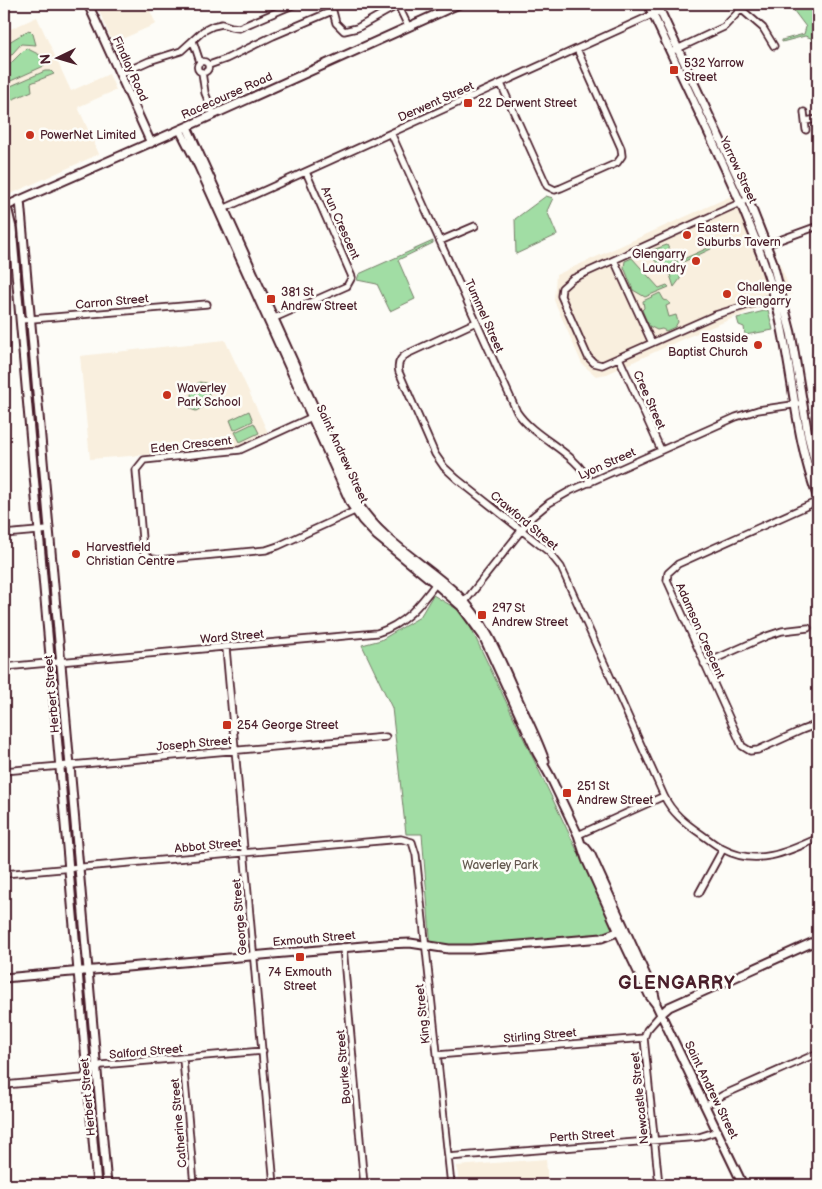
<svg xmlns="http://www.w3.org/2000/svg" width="822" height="1189" viewBox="0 0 822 1189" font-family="'Balsamiq Sans',sans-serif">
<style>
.built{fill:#f9efde}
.green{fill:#a1dda4;stroke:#767e68}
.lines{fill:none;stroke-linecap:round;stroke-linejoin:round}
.minor-casing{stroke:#4a1f2b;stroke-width:9}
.tertiary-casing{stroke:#4a1f2b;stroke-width:11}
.minor{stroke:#fdfcf7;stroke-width:5.5}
.tertiary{stroke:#fdfcf7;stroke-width:7}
.poi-dot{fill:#c8321e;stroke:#fdfcf7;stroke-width:2}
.labels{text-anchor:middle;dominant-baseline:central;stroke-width:5;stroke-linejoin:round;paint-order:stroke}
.poi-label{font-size:12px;fill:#4a1f2b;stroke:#fdfcf7;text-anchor:start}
.street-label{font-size:12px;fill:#4a1f2b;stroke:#fdfcf7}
.park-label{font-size:12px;fill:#64584f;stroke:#fdfcf7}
.district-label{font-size:18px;font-weight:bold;letter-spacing:1px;fill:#4a1f2b;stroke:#fdfcf7}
</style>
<rect width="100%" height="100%" fill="#fdfcf7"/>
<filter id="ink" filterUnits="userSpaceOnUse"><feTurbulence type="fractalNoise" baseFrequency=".02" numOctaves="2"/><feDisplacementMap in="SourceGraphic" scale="10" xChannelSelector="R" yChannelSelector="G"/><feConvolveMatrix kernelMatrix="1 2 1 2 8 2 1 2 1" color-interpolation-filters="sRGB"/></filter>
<g filter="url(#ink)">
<!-- built -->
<path class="built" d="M96 4H147L156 24 113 43Z
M37 17 71 91 109 74 116 90 78 107 99 154 4 197V32Z
M749 188 792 294 685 338 607 374 596 376 582 364 554 300 556 275Z
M225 340 269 435 238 448 90 459 80 356Z
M546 1159 548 1185H459L457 1166Z"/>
<!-- green -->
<path class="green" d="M802 4H818V55L811 38 805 36 782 42V40L804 34 806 27 794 11Z
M29 30 33 34 36 45 21 44 4 63V45Z
M26 48 40 55 44 66 4 84V70Z
M45 71H51L54 74 31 83 32 91 4 103V89Z
M546 196 553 198 547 211 557 235 516 254 515 219Z
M433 241V243L398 260 415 299 390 311 377 284 357 280 359 274Z
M667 245 675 261H679L710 247 711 249 681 263 680 279 674 287 670 275 646 252Z
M632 258 659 288 667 285 669 287 645 297 633 290 624 267 625 261Z
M660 293 664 300 668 301 670 304 666 306 669 317 676 315 678 322 675 327 666 331 662 329 657 330 649 326 642 310 644 308 643 301Z
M768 310 773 330 745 335 744 327 739 325 737 318Z
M199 382 206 383 209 394 205 406 196 411 190 409C189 398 191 390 199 382Z
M249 411 253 421 234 430 230 420Z
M254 423 259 433 240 442 235 432Z
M433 595 462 612 468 622 618 936 431 948 422 834H406L392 708 362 645 381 640 420 617Z"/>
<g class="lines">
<!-- minor casing -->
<g class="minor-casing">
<path id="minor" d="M331 4 336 23 344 31 357 28 398 5 408 26
M741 9 763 28 774 46
M193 41 200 62
M675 50 724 27 746 4
M197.5 67a5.5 5.5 0 1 1 11 0a5.5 5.5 0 1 1-11 0Z
M209 65 226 59 273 36 332 11
M202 72 205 93 214 115
M120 74 149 61 181 51 203 31 213 26 222 24 231 27 239 28 295 4
M501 84 547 186 555 190 561 188 617 163 622 156 621 148 577 49
M804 112 806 130
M805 121 818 119
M391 133 517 412C536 440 576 451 590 483
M744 201 572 279 562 288 561 296 588 357 594 363 602 365 715 315 778 296
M221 210 656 13
M440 241 475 226
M763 246 818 226
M614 260 652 343
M20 320 207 304
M270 320 347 286 352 277 306 172
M476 322 407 354C400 358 397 364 399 372L435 454 444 467 457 479 549 552 561 567 664 796C672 813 685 823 701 834 708 839 715 845 723 849 756 867 788 852 818 838
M619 358 661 450
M314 416 240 450 144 460 136 470 143 550 150 558 158 560 266 550 278 546 359 509
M818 501 678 564 668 573 667 580 742 746 750 751 758 750 802 730 818 724
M4 534 49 530
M463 604 532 517 549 503 570 491 736 417 758 410 799 404
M226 648 274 1185
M704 664 767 636 782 631 808 628
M4 667 377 633C405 624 420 605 437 582
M4 771 386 737
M578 835 664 796
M4 874 401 839 412 842 416 855 451 1185
M699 893 723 849
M343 947 364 1185
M437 1055 644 1038
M183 1059 194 1185
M4 1085 82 1078 101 1065 263 1051
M705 1106 723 1095 818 1053
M448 1157 699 1137 718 1131
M659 1185 644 1038 647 1030 661 1014
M817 1185H818"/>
</g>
<!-- tertiary casing -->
<g class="tertiary-casing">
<path id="tertiary" d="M88 4 151 143
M648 4C668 47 689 91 709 134 734 187 758 239 774 295 793 362 793 433 818 498
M657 4 748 199 772 260 791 333 808 435 818 475
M187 127 357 502C382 542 424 563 457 594 486 622 500 659 516 695 526 717 537 738 545 761
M180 130 199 167 351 504 362 520 377 536 436 584 461 606 483 636 537 753 550 776 578 835 586 859 619 932 649 995 656 1004 743 1185
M20 200 107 1185
M5 206 8 211 12 228 97 1185
M4 207 195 123 459 4
M584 846 591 855 654 993 656 1002
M4 978 386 944 410 943 449 949H471L602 938 625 929
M661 1014 669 1007 818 940"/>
</g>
<!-- minor -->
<use href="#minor" class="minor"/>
<!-- tertiary -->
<use href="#tertiary" class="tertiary"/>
</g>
</g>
<!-- markers -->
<g class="poi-dot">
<rect x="669" y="65" width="10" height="10" rx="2.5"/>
<rect x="463" y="98" width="10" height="10" rx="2.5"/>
<circle cx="30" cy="135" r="5"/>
<circle cx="687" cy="235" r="5"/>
<circle cx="696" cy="261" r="5"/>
<circle cx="727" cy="294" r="5"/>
<rect x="266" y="294" width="10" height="10" rx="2.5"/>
<circle cx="758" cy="345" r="5"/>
<circle cx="167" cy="395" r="5"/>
<circle cx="76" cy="554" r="5"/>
<rect x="477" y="610" width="10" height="10" rx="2.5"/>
<rect x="222" y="720" width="10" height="10" rx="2.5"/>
<rect x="562" y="788" width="10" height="10" rx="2.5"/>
<rect x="295" y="952" width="10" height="10" rx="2.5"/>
</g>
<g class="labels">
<!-- poi labels -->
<g class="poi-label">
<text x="684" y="63">532 Yarrow<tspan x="684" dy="14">Street</tspan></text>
<text x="478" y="103">22 Derwent Street</text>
<text x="40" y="135">PowerNet Limited</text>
<text x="697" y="228">Eastern<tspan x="697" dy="14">Suburbs Tavern</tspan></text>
<text x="686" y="254" text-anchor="end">Glengarry<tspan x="686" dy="14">Laundry</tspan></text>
<text x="737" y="287">Challenge<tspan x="737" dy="14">Glengarry</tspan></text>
<text x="281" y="292">381 St<tspan x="281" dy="14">Andrew Street</tspan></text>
<text x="748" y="338" text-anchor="end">Eastside<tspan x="748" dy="14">Baptist Church</tspan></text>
<text x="177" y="388">Waverley<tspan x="177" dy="14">Park School</tspan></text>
<text x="86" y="547">Harvestfield<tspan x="86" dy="14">Christian Centre</tspan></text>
<text x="492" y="608">297 St<tspan x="492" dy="14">Andrew Street</tspan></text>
<text x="237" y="725">254 George Street</text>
<text x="577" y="786">251 St<tspan x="577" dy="14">Andrew Street</tspan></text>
<text x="300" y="972" text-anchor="middle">74 Exmouth<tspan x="300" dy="14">Street</tspan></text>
</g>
<!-- street labels -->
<g class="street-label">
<text transform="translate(130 69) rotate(66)">Findlay Road</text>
<text transform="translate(227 96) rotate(-24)">Racecourse Road</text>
<text transform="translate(436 102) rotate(-24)">Derwent Street</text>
<text transform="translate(738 170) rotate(65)">Yarrow Street</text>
<text transform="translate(340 223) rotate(66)">Arun Crescent</text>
<text transform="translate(112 302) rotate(-5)">Carron Street</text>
<text transform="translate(484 316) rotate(66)">Tummel Street</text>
<text transform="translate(649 400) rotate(66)">Cree Street</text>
<text transform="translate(191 445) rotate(-6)">Eden Crescent</text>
<text transform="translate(342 454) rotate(65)">Saint Andrew Street</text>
<text transform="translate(607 464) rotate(-24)">Lyon Street</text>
<text transform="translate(524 521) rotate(40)">Crawford Street</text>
<text transform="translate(700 631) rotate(66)">Adamson Crescent</text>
<text transform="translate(232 637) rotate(-5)">Ward Street</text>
<text transform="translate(52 694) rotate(-95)">Herbert Street</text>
<text transform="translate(194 744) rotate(-5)">Joseph Street</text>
<text transform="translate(208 846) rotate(-5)">Abbot Street</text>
<text transform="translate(240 917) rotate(-95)">George Street</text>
<text transform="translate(314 939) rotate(-5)">Exmouth Street</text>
<text transform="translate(423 1014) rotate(-96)">King Street</text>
<text transform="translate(540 1036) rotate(-5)">Stirling Street</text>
<text transform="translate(146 1052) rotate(-5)">Salford Street</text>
<text transform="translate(344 1067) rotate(-95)">Bourke Street</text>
<text transform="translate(711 1090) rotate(64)">Saint Andrew Street</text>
<text transform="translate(88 1097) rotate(-95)">Herbert Street</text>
<text transform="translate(640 1098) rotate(-96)">Newcastle Street</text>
<text transform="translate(179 1123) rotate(-95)">Catherine Street</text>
<text transform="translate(582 1136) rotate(-4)">Perth Street</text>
</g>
<!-- park labels -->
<g class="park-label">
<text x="500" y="865">Waverley Park</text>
</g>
<!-- district labels -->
<g class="district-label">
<text x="677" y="983">GLENGARRY</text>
</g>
</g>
<!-- margin -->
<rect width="822" height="1189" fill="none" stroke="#fdfcf7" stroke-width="20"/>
<rect x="10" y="10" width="802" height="1169" fill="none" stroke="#4a1f2b" stroke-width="2" filter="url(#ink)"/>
<!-- north arrow -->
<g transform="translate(58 58) rotate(265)" stroke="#fdfcf7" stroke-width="4" paint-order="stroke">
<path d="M0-4L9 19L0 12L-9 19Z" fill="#4a1f2b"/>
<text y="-8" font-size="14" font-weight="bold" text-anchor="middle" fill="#4a1f2b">N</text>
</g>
</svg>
